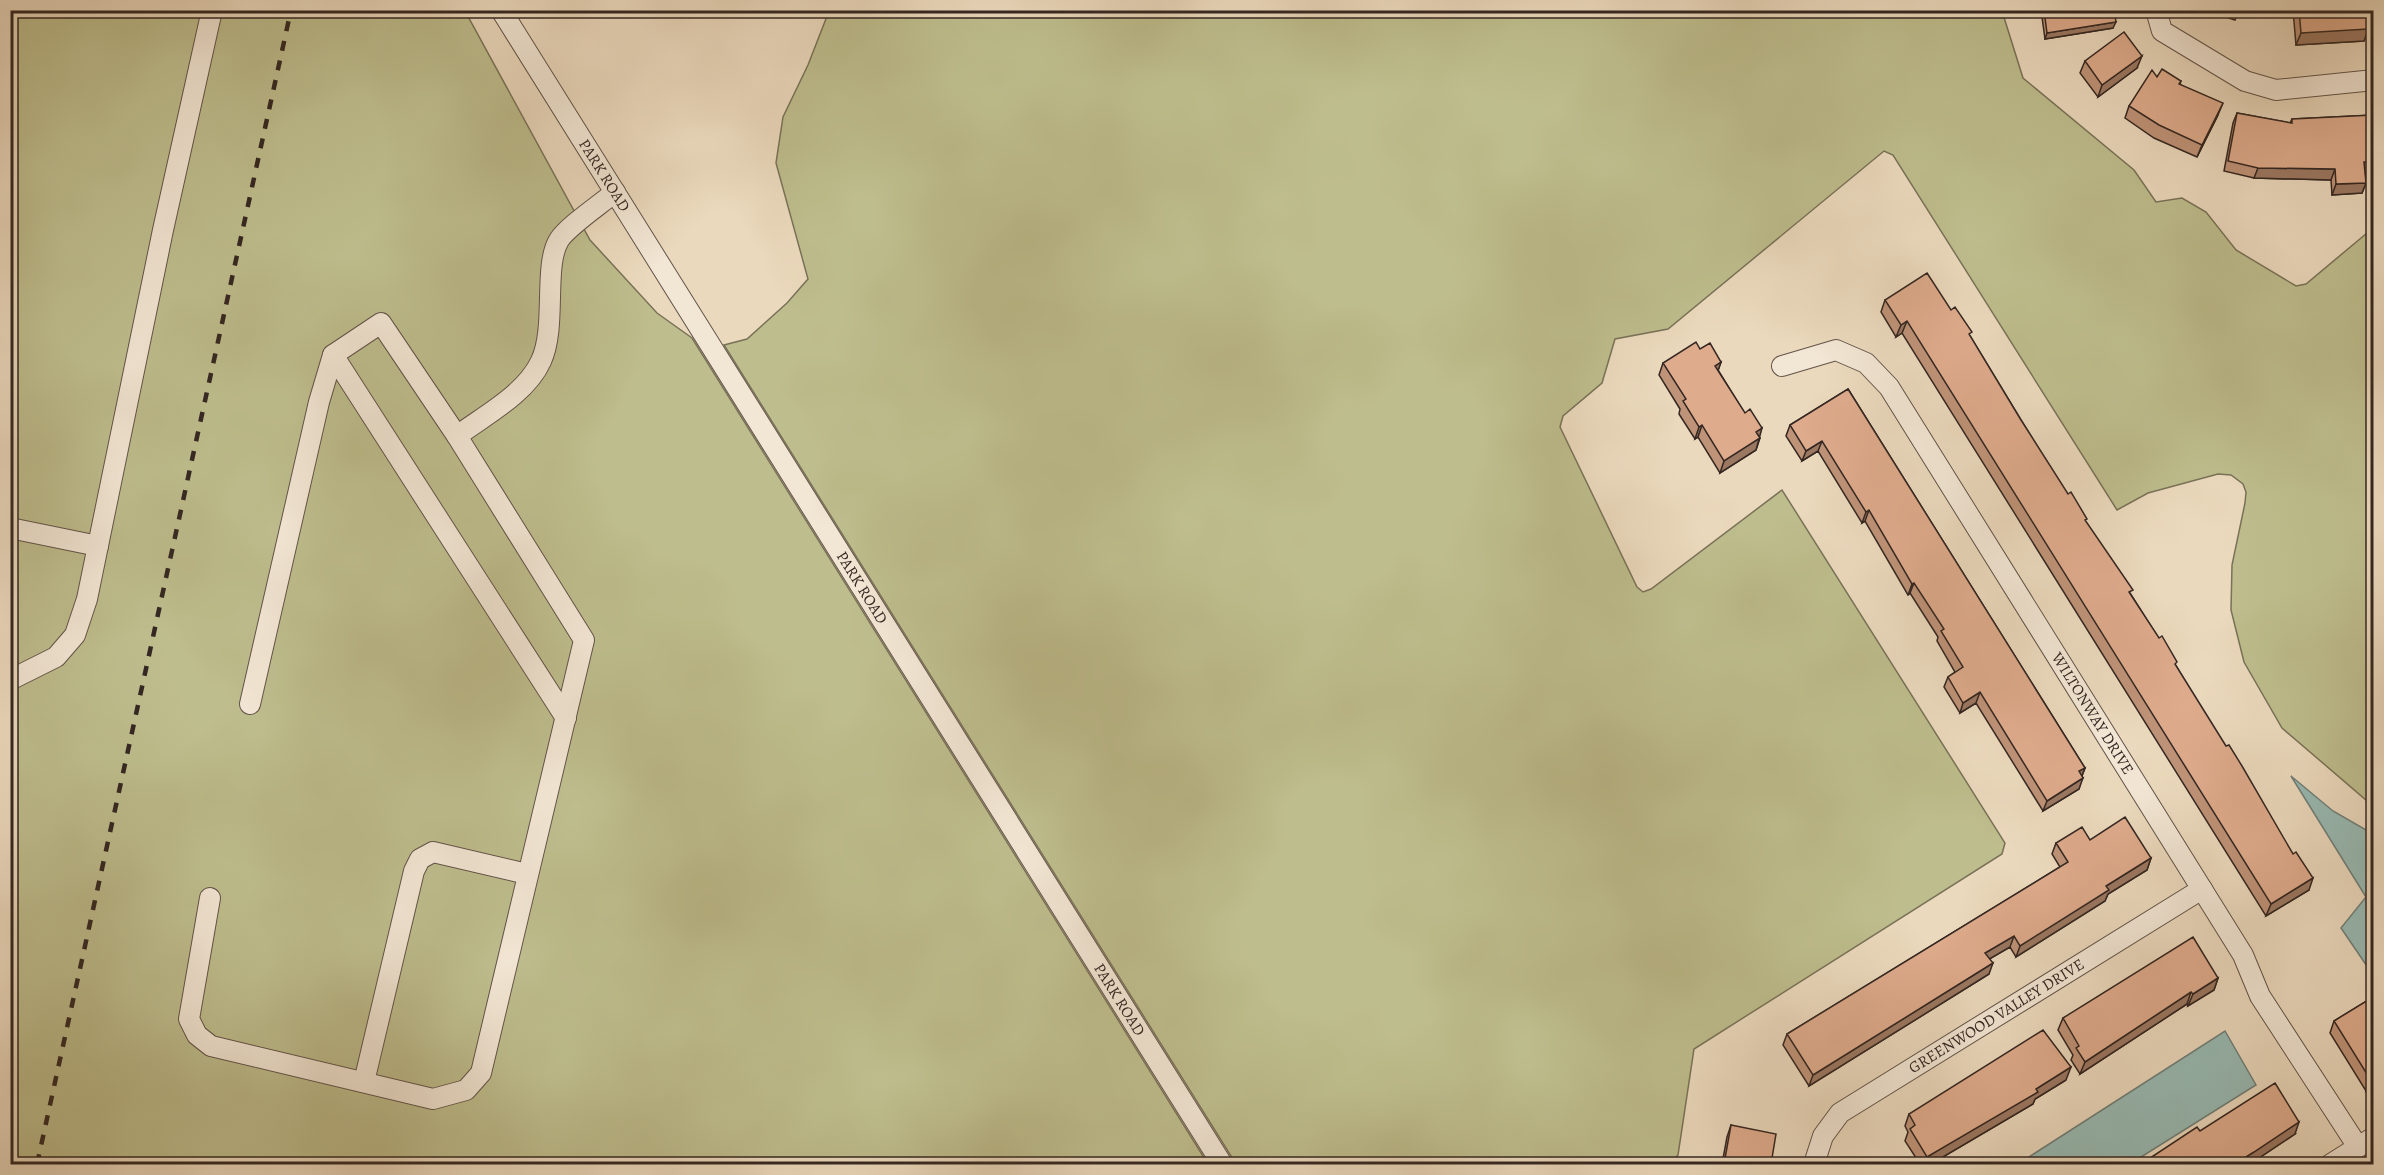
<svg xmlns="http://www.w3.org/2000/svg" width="2384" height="1175" viewBox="0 0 2384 1175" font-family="Alegreya,serif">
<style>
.green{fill:#bebd8d;stroke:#797258;stroke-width:1.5}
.water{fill:#98bab3;stroke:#707f79;stroke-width:1.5}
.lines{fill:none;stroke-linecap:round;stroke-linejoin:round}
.minor-casing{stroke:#625449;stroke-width:22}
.minor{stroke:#f2e6d4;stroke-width:20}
.rail{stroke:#342722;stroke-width:4.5;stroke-dasharray:10 10;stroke-linecap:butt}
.wall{fill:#bf9378;stroke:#342722;stroke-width:1.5}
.shaded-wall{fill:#9b7862;stroke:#342722;stroke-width:1.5}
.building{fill:#deab8c;stroke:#342722;stroke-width:1.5}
.labels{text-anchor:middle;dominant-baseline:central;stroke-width:4.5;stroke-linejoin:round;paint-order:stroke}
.street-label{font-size:16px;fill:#342722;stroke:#f2e6d4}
</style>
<rect width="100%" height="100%" fill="#ebd9bd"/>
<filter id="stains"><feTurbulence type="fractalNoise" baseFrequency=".00333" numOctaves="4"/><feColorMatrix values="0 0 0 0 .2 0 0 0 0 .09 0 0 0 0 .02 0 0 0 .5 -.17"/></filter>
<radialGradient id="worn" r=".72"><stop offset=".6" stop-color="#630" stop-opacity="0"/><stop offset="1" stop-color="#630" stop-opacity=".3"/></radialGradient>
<!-- green -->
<path class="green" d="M10 11H465L590 240 657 313 692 338 1208 1164H11Z
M829 11H2002L2023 78 2134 170 2156 202 2182 198 2206 212 2236 250 2296 286 2306 284 2373 228V806L2282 728 2244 662 2231 610 2232 565 2245 503 2246 492 2243 484 2231 475 2218 474 2148 493 2117 510 1893 155 1884 151 1668 329 1615 339 1602 383 1563 416 1560 427 1637 587 1643 592 1651 589 1782 490 2005 843 2002 854 1694 1049 1678 1155 1670 1164H1236L724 345 747 339 787 303 808 279 776 163 783 117 808 65Z"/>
<!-- water -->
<path class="water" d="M2291 776 2333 811 2373 834V975L2341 928 2366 897Z
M2225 1031 2256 1085 2130 1164H2018Z"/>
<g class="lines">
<!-- minor casing -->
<g class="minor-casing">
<g id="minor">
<path id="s1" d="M501 10 1222 1164"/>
<path d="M2156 10 2162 31 2245 81 2276 90 2374 80"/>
<path id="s2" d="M1782 366 1836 350 1866 363 1889 387 2243 955 2260 996 2358 1147"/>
<path d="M457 436 381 323 333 355 566 718"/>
<path d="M10 528 98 546"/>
<path d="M10 680 56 657 75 635 87 599 163 230 212 10"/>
<path d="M250 704 319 402 333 355"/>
<path d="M210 898 189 1019 197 1035 211 1046 433 1099 466 1090 481 1073 584 640 457 436C485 415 526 394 541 361 557 327 543 266 559 240 568 226 601 204 615 192"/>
<path d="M364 1082 414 871 420 859 433 852 527 874"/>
<path id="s3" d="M1814 1164 1823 1136 1840 1113 2202 889"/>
<path d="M2331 1164 2374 1137"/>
</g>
</g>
<!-- minor -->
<use href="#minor" class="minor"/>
<!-- rail -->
<path class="rail" d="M37 1164 291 10"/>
</g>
<!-- wall -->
<path class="wall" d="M2041 10H2114L2113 28 2045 39Z
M2204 10H2239L2235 20Z
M2293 10H2373L2372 32 2367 33 2364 41 2296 45Z
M2085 61 2137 68 2098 97 2080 73Z
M2157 77 2181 81 2180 84 2218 115 2197 157 2154 138 2125 118 2129 106Z
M2237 113 2290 123 2292 119 2373 115V172L2365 173 2366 183 2362 193 2332 195 2331 180 2254 178 2224 171 2233 123Z
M1885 300 1951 310 1970 336 2021 420 2176 666 2309 890 2266 916 1902 333 1896 337 1881 312Z
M1700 349 1721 362 1718 370 1760 438 1756 450 1720 473 1698 437 1695 439 1679 414 1680 409 1659 375 1663 363Z
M1848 389 2085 768 2082 776 2079 789 2043 811 1976 703 1960 713 1944 687 1948 677 1955 672 1937 641 1938 637 1910 593 1908 595 1865 521 1862 523 1818 451 1802 461 1786 436 1790 425Z
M2090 840 2151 858 2147 870 2108 894 2105 901 2016 957 2010 947 1989 959V974L1809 1086 1783 1045 1787 1034 2060 867 2052 854 2056 843Z
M2218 978 2214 990 2188 1006 2187 1004 2080 1074 2071 1060 2073 1055 2058 1030 2063 1018Z
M2373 997V1086L2366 1091 2330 1033 2334 1021Z
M2066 1080 2035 1099 2033 1104 1931 1164H1920L1905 1141 1908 1132 1905 1126 1909 1114Z
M1731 1125 1771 1164H1722L1727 1137Z
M2200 1131 2295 1134 2250 1164H2141Z"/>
<!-- shaded-wall -->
<path class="shaded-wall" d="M2373 20V28L2372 32 2367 33 2364 41 2296 45 2301 33Z
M2116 22 2113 28 2045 39 2047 33Z
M2142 56 2137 68 2098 97 2102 85Z
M2223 103 2218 115 2197 157 2202 145Z
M2364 162H2373V172L2360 173Z
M2258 168 2335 169 2331 180 2254 178Z
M2366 183 2362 193 2332 195 2336 184Z
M1907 321 1902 333 1896 337 1901 325Z
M1721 362 1717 374 1715 366Z
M1702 425 1698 437 1695 439 1699 427Z
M1762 428 1756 450 1720 473 1724 461 1756 432Z
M1822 441 1818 451 1802 461 1806 451Z
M1869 510 1865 521 1862 523 1866 512Z
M1914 583 1910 593 1908 595 1912 584Z
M1980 692 1976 703 1960 713 1963 703Z
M2085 768 2081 778 2079 771Z
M2083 778 2079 789 2043 811 2047 801Z
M2151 858 2147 870 2108 894 2105 901 2016 957 2020 946 2106 886Z
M2313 878 2309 890 2266 916 2271 904Z
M2014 936 2010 947 1981 964 1985 953Z
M1993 963 1989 974 1809 1086 1813 1075Z
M2218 978 2214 990 2188 1006 2193 994Z
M2191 992 2187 1004 2080 1074 2085 1062Z
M2071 1067 2066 1080 2035 1099 2033 1104 1931 1164H1925L1927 1157Z
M2373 1077V1086L2366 1091 2370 1079Z
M2299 1122 2295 1134 2250 1164H2237L2238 1162Z
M2236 1158 2233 1164H2225Z"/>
<!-- building -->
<path class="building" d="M2044 10H2114L2116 22 2047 33Z
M2299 10H2373V20L2368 21V29L2301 33Z
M2124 32 2142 56 2102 85 2085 61Z
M2162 69 2181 81 2179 84 2223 103 2202 145 2159 125 2129 106 2152 70 2157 77Z
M2237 113 2292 123V119L2373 115V162H2364L2366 183 2336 184 2335 169 2258 168 2228 161Z
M1927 273 1951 310 1955 307 1972 332 1969 334 2021 420 2068 494 2071 492 2087 519 2085 520 2133 590 2129 592 2159 638 2162 636 2177 662 2175 664 2226 746 2229 745 2242 766 2293 854 2296 852 2313 878 2271 904 1907 321 1901 325 1885 300Z
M1696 342 1700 349 1710 343 1721 362 1715 366 1745 413 1750 409 1762 428 1756 432 1760 438 1724 461 1702 425 1699 427 1683 401 1686 399 1663 363Z
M1848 389 2085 768 2079 771 2083 778 2047 801 1980 692 1963 703 1948 677 1963 667 1941 631 1944 629 1914 583 1912 584 1869 510 1866 512 1822 441 1806 451 1790 425Z
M10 535 14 536 10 554Z
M2125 817 2151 858 2106 886 2109 890 2020 946 2014 936 1985 953 1993 963 1813 1075 1787 1034 2068 862 2056 843 2082 827 2090 840Z
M2193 937 2218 978 2193 994 2191 992 2085 1062 2076 1048 2079 1046 2063 1018Z
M2373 997V1077L2370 1079 2334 1021Z
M2043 1030 2071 1067 2036 1089 2038 1092 1927 1157 1910 1129 1915 1125 1909 1114Z
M2275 1083 2299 1122 2254 1152 2238 1162 2236 1158 2225 1164H2141L2197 1127 2200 1131Z
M1731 1125 1776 1134 1771 1164H1724Z
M1890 1159 1893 1164H1882Z"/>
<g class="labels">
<!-- street labels -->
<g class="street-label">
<text stroke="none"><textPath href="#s1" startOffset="195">PARK ROAD</textPath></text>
<text stroke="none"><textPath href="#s1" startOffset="681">PARK ROAD</textPath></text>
<text stroke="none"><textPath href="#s2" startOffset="507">WILTONWAY DRIVE</textPath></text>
<text stroke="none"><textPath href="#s1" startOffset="1167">PARK ROAD</textPath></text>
<text stroke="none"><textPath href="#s3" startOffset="242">GREENWOOD VALLEY DRIVE</textPath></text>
</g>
</g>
<!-- margin -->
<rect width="2384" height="1175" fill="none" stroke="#ebd9bd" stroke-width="36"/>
<rect x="12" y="12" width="2360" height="1151" fill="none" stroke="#342722" stroke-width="3"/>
<rect x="18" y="18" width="2348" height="1139" fill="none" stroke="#342722" stroke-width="1.5"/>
<rect width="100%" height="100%" filter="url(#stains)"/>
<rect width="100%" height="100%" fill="url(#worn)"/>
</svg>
